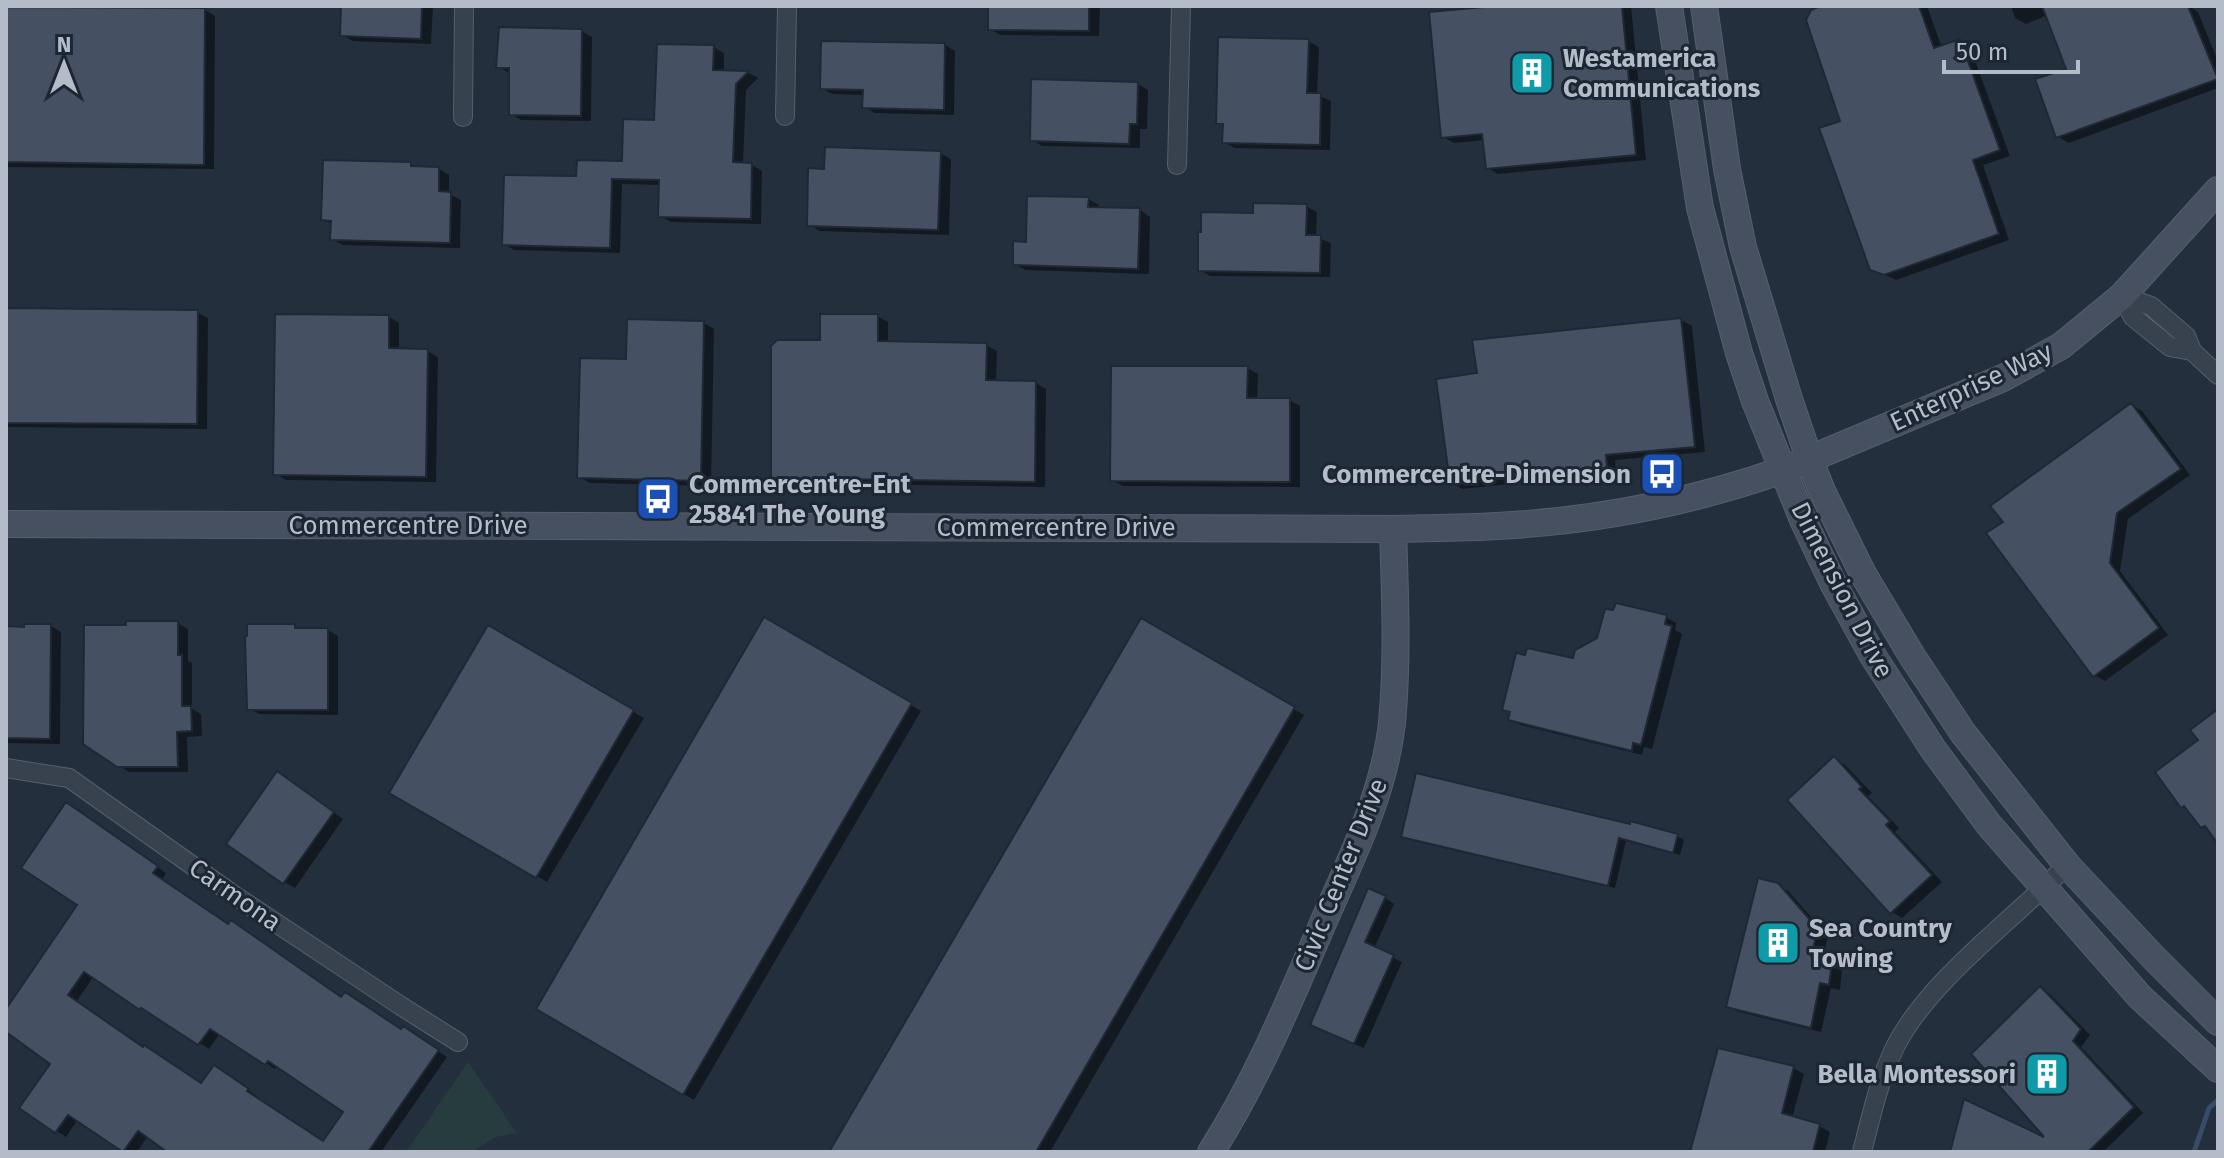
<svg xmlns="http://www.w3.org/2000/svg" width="2224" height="1158" viewBox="0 0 2224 1158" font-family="'Fira Sans',sans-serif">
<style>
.green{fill:#263c3f}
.shadow{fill:#0007;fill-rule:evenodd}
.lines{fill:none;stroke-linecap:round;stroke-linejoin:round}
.stream{stroke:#394c67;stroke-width:5}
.building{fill:#455162;stroke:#1f2835;stroke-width:2;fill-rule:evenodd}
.street-casing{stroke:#565f6c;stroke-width:20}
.secondary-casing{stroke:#565f6c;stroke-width:28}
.street{stroke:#38414e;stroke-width:18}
.secondary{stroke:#465061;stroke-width:26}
.labels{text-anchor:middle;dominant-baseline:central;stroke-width:6;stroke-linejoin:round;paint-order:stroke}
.poi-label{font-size:26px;font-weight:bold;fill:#b4bcc9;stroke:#1d2633;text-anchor:start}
.street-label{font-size:26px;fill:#b4bcc9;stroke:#1d2633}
</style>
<rect width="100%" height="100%" fill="#242f3e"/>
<!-- green -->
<path class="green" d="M468 1062 517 1133 496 1137 472 1152H406Z"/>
<!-- shadow -->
<path class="shadow" d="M343 6H433L431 44 353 41 342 35Z
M990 6H1100L1099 36 1000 35 990 29Z
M1516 6H1631L1646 160 1498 174 1488 168 1485 140 1454 143 1443 137Z
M1827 6H1927L1942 48 1960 41 1970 47 2010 156 1983 165 2009 240 1896 280 1871 269 1842 122Z
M2011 6H2189L2198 12 2218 61V88L2069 143 2058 137 2068 71 2048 15 2026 24 2015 18Z
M6 9 205 10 215 16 214 169 6 167Z
M581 31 592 37 591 121 521 120 511 114 509 73 499 67Z
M1308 41 1319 47 1317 95 1331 101 1330 150 1235 148 1224 142 1225 126 1218 123Z
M945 45 955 51 954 115 875 113 864 107 865 95 832 94 822 88Z
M713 47 724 53V72L749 73 758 78 746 90 743 164 752 165 762 171 761 224 671 222 660 216 661 185 622 184 620 253 514 250 504 244 578 178 624 163Z
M1138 84 1148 90 1147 129H1140V148L1042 146 1032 139Z
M940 153 951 159 949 235 819 231 809 224 826 171Z
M410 164 419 168 439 169 449 175V194L461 200 460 248 343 245 332 239 333 225 323 219Z
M1088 199 1099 205V209L1140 210 1150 217 1149 274 1025 270 1015 264 1028 244Z
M1306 206 1317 212 1316 237 1331 243 1330 277 1210 276 1200 270 1255 215Z
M6 310 197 312 208 318 207 429 6 427Z
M877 316 888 322V343L986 345 997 351 996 382 1036 383 1046 389 1045 487 783 483 773 477 822 342Z
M389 317 399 323V351H427L438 357 436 482 286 480 275 474Z
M1681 320 1692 326 1705 452 1615 460 1616 473 1462 489 1452 483 1480 375Z
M704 323 714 329 711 486 590 483 579 477 628 361Z
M1247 368 1258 374 1257 400H1289L1300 406V487L1123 486 1112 480Z
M2131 405 2142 411 2190 475 2128 519 2120 571 2168 635 2105 681 2094 675 2006 522Z
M1614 613 1666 617 1676 623 1675 630 1682 634 1652 749 1644 747 1642 755 1521 725 1510 719 1511 713 1504 709 1575 661 1599 639Z
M765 620 921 711 694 1100 539 1009Z
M1142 621 1304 715 1050 1152H832Z
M177 623 188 629V661L192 663V709L201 714 202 736 187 737 188 772H129L118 765 128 627Z
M51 626 61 632 60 744 6 743V628Z
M294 626 301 630H328L338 636V715L259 714 249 708Z
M489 628 644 718 547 882 392 792Z
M1834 759 1845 765 1872 793 1868 796 1899 828 1895 832 1942 882 1902 918 1892 912Z
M288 780 343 819 295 888 284 882Z
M76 811 166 873 162 880 229 926 342 999 402 1031 413 1034 447 1057 381 1152H170L148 1136 137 1152H127L78 1119 66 1137 22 1108 52 1064 6 1030V1013L80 905ZM94 976 141 1008 150 1014 152 1012 209 1049 220 1033 275 1069 278 1065 346 1112 324 1143 256 1098 257 1096 224 1073 202 1085 76 1002Z
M1403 836H1677L1684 840 1680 855 1626 841 1615 888 1410 840Z
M1777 885 1788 891 1828 936 1822 962 1842 971 1840 990 1831 988 1821 1032 1739 1012 1728 1006Z
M1385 898 1394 904 1374 949 1402 962 1364 1048 1322 1030Z
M2041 988 2050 994 2090 1035 2081 1047 2143 1113 2103 1152H1952L2052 1142Z
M1793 1068 1804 1074 1792 1118 1819 1126 1830 1132 1825 1152H1692Z"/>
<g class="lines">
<!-- stream -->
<path class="stream" d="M2194 1152 2209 1108 2218 1100"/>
</g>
<!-- building -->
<path class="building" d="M341 6H422L421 39 340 36Z
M988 6H1089V31L988 30Z
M1495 6H1622L1636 155 1486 169 1482 134 1441 138 1429 12Z
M1821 6H1919L1934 48 1960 39 2000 150 1973 160 1999 234 1884 275 1870 270 1819 128 1840 121 1806 20 1811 10Z
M2042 6H2188L2218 79 2056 138 2035 79 2066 69Z
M6 7 205 8 204 165 6 162Z
M499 27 582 29 581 116 509 115V68H496Z
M1218 37 1309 39 1307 93H1321L1320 145 1222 143 1223 124H1216Z
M821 41 945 43 944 110 862 108 863 90 820 89Z
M657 44 714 45 713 70 749 71 736 84 733 162 752 163 751 219 658 217 659 180 612 179 610 248 502 245 504 175 576 176 577 160 622 161 623 119 654 120Z
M1031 79 1138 82 1137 124H1130L1129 144 1030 141Z
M825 147 941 151 938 230 807 226 808 168 824 169Z
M323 160 411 162V166L439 167V191L451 192 450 243 330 240 331 221 321 220Z
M1027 196 1089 197 1088 207 1140 208 1138 269 1013 265V241L1026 242Z
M1253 203 1307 204 1306 235H1321L1320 273 1198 271V232H1201V212L1253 213Z
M6 308 198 310 197 424 6 423Z
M275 314 389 315V348L428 349 426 477 273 475Z
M820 314H878V341L987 343 986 380 1036 381 1035 482 771 478V346L777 340H820Z
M1681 318 1695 447 1606 455 1607 468 1450 484 1436 379 1477 373 1472 340Z
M627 319 704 321 701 481 577 478 580 358 626 359Z
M1111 366H1248L1247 398H1290V482L1110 481Z
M2131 403 2181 469 2117 513 2110 563 2159 628 2093 677 1986 533 2003 522 1990 506Z
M1616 603 1667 615 1665 624 1672 626 1641 745 1633 743 1632 751 1508 720 1510 712 1502 710 1516 653 1525 655 1527 648 1573 658 1575 650 1597 638 1605 609 1613 610Z
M764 617 912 703 683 1095 536 1009Z
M1141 618 1295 707 1036 1152H829Z
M126 621H178V655H182V706H191L192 731 177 732 178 767H117L83 744 84 625H126Z
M24 624H51L50 739 6 738V626L24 627Z
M247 624H295V628H328V710H247L245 636H247Z
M488 625 634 710 536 878 389 793Z
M2218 709V844L2205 826 2201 828 2184 806 2181 808 2155 772 2198 740 2190 730Z
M1834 756 1862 787 1859 789 1890 821 1886 825 1932 875 1890 914 1787 800Z
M277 771 334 812 283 884 226 844Z
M1416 773 1630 824V821L1678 834 1673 853 1619 838 1608 886 1401 837Z
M66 802 158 866 153 873 228 924 231 920 341 997 345 992 401 1029 403 1026 439 1050 368 1152H167L138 1131 123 1152 68 1115 55 1133 19 1108 50 1064 6 1032V1009L77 905 21 868ZM84 972 140 1010 141 1008 198 1045 210 1029 265 1065 268 1061 343 1112 323 1141 247 1091 249 1089 214 1065 201 1083 144 1045 143 1047 68 995Z
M1758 878 1778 883 1818 929 1811 956 1832 963 1829 985 1820 983 1811 1028 1726 1007Z
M1368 888 1386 896 1365 942 1394 955 1354 1044 1310 1025Z
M2040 986 2081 1029 2073 1041 2134 1107 2088 1152H1950L1964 1099 2044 1137 1971 1054Z
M1718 1048 1794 1066 1782 1113 1820 1124 1813 1152H1690Z"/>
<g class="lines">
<!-- street casing -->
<g class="street-casing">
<path id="street" d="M785 116 787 6
M463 117 464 6
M1177 165 1181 6
M2122 296 2151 306 2186 336 2192 351 2218 375
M2122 296 2133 317 2170 347 2192 351
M6 768 69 778 234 895 401 1006 458 1042
M1862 1152C1871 1117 1879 1080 1895 1047 1929 980 2014 919 2067 865"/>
</g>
<!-- secondary casing -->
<g class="secondary-casing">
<path id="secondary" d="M1669 6 1700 208 1739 353 1755 401 1803 520 1833 583 1873 656 1933 749 1989 825 2140 997 2218 1069
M1704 6 1727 169 1743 247 1789 399 1809 458 1822 491 1863 574 1912 656 1963 733 2067 865 2154 958 2218 1022
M6 524 1393 529C1427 528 1462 528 1497 526 1593 521 1692 502 1783 470L2003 378 2061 346 2122 296 2218 190
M1211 1152C1257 1080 1289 1002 1323 923 1351 859 1384 794 1392 723 1398 658 1395 593 1393 529"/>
</g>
<!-- street -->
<use href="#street" class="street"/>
<!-- secondary -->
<use href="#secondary" class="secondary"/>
</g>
<!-- icons -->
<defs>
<g id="building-square" transform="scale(2.3)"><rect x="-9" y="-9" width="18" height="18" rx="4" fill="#0f9aa8" stroke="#1d2633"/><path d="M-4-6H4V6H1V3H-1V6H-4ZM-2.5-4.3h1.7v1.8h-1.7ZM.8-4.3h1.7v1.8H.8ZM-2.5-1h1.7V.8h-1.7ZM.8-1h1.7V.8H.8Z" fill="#fff"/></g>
<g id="bus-square" transform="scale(2.3)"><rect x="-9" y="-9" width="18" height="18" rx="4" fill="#1a4fb4" stroke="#1d2633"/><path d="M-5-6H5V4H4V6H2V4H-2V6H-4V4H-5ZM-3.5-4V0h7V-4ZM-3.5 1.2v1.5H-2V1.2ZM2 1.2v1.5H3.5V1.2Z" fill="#fff"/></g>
</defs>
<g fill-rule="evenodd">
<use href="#building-square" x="1532" y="73"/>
<use href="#bus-square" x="1662" y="474"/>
<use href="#bus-square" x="658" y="499"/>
<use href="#building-square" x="1778" y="943"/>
<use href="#building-square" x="2047" y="1074"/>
</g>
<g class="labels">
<!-- poi labels -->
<g class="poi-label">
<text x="1563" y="58">Westamerica<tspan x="1563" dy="30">Communications</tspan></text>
<text x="1631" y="474" text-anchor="end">Commercentre-Dimension</text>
<text x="689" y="484">Commercentre-Ent<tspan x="689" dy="30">25841 The Young</tspan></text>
<text x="1809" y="928">Sea Country<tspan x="1809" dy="30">Towing</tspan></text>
<text x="2016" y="1074" text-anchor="end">Bella Montessori</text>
</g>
<!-- street labels -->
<g class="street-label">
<text transform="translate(1971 387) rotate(-25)">Enterprise Way</text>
<text x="408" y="525">Commercentre Drive</text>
<text x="1056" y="527">Commercentre Drive</text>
<text transform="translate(1842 590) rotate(63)">Dimension Drive</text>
<text transform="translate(1341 875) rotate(-68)">Civic Center Drive</text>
<text transform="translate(235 895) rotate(35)">Carmona</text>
</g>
</g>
<!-- border -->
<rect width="2224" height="1158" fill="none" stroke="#b4bcc9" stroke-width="16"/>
<!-- north arrow -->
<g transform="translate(64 64)" stroke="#1d2633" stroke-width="6" paint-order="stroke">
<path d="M0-6L14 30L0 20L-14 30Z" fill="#b4bcc9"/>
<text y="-12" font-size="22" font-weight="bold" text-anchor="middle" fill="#b4bcc9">N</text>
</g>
<!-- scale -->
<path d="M1944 60v12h134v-12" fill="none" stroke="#b4bcc9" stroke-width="4"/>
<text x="1956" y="60" font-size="24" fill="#b4bcc9" stroke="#1d2633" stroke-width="6" paint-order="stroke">50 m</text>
</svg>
